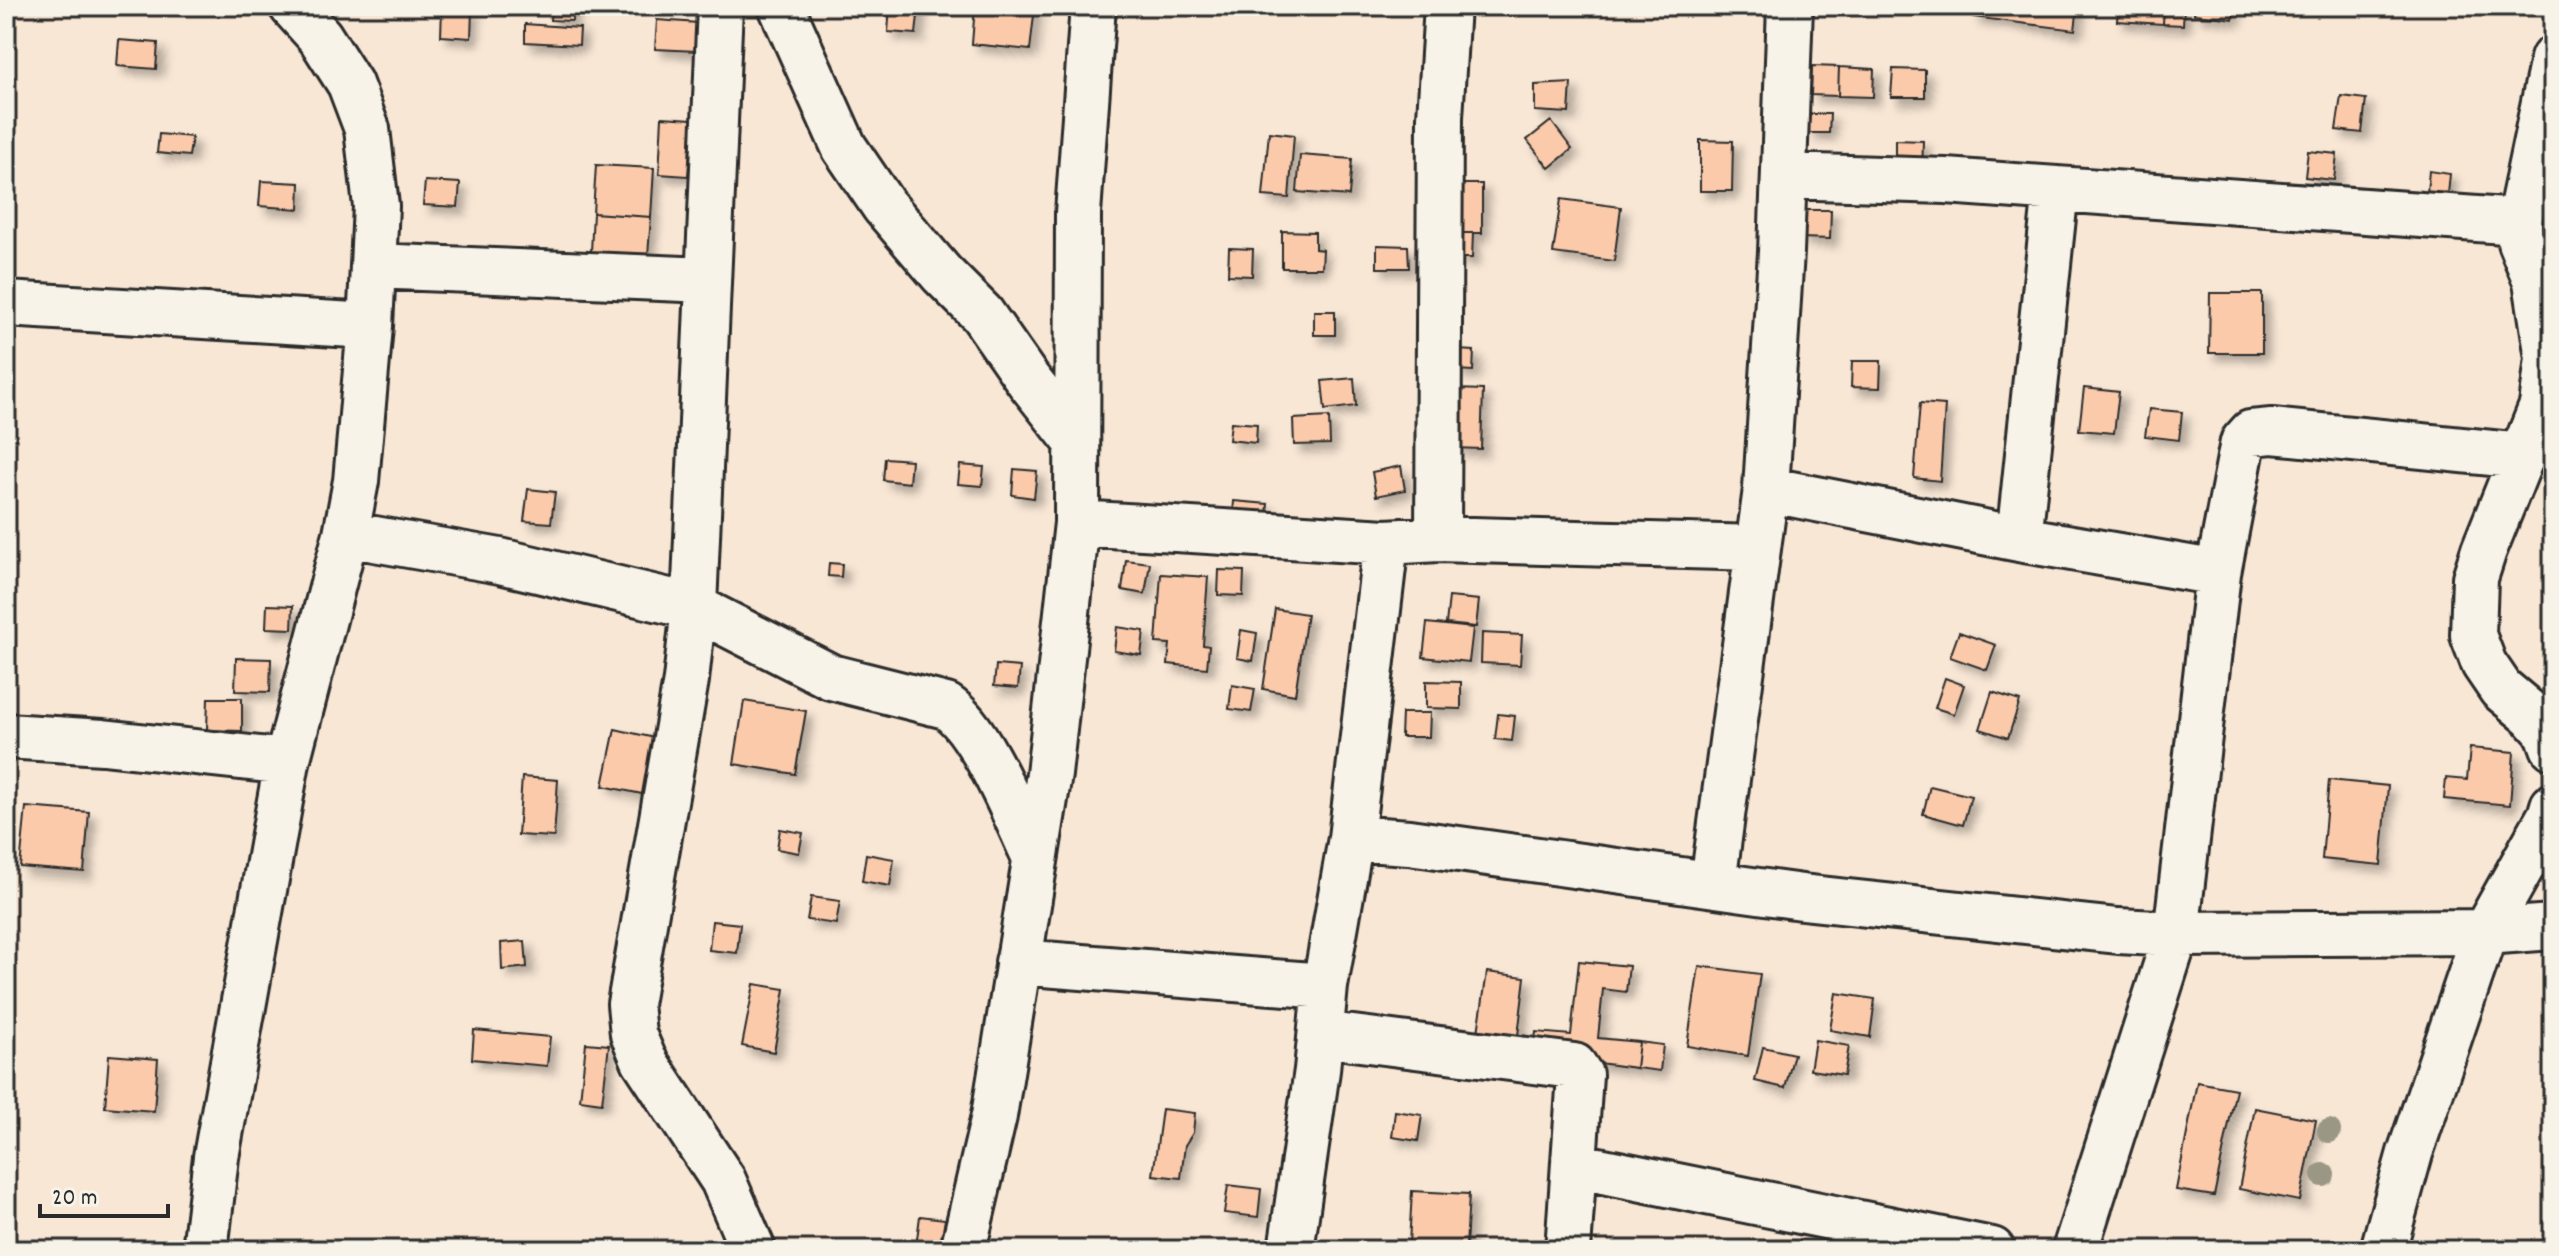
<svg xmlns="http://www.w3.org/2000/svg" width="2559" height="1256" viewBox="0 0 2559 1256" font-family="Dekko,sans-serif">
<style>
.building{fill:#fbcaaa;stroke:#2b2b2b;stroke-width:2;filter:url(#shadow)}
.lines{fill:none;stroke-linecap:round;stroke-linejoin:round}
.minor-casing{stroke:#2b2b2b;stroke-width:50}
.minor{stroke:#f7f3e8;stroke-width:44}
.tree{fill:#9a9785}
</style>
<defs>
<filter id="shadow"><feDropShadow dx="7" dy="7" stdDeviation="4" flood-color="#0004"/></filter>
</defs>
<rect width="100%" height="100%" fill="#f8e7d5"/>
<filter id="ink" filterUnits="userSpaceOnUse"><feTurbulence type="fractalNoise" baseFrequency=".0125" numOctaves="2"/><feDisplacementMap in="SourceGraphic" scale="16" xChannelSelector="R" yChannelSelector="G"/><feConvolveMatrix kernelMatrix="1 2 1 2 8 2 1 2 1" color-interpolation-filters="sRGB"/></filter>
<g filter="url(#ink)">
<!-- building -->
<path class="building" d="M551 6H573L572 21 550 20Z
M890 6H919L916 34 888 32Z
M975 6H1035L1030 50 972 44Z
M1974 6H2078L2075 30 1973 17Z
M2118 6H2164L2163 24 2117 21Z
M2164 6H2184L2183 25 2163 24Z
M2195 6H2235L2233 19 2194 14Z
M442 8 472 10 471 38 441 36Z
M657 20 698 23 697 51 655 49Z
M525 24 580 28 579 45 525 42Z
M119 40 158 43 156 69 117 66Z
M1812 66 1839 67 1838 96 1811 95Z
M1839 67 1874 69 1873 97 1838 96Z
M1893 69 1925 70V97H1891Z
M1571 83 1569 113 1535 111V85Z
M2341 96 2366 99 2362 133 2336 130Z
M1809 114H1830L1829 133H1809Z
M662 117 692 119 688 176 659 174Z
M1551 121 1572 149 1549 168 1527 140Z
M1269 132 1294 135 1289 198 1263 196Z
M159 134 192 137 189 156 157 153Z
M1700 140 1733 141 1732 191H1700Z
M1895 140 1923 141 1922 175 1895 174Z
M2308 151 2337 154 2334 180 2305 177Z
M1300 155 1352 159 1349 196 1297 192Z
M596 165 654 168 651 217 593 213Z
M2429 171 2450 174 2448 194 2427 192Z
M261 181 300 183 299 209 259 206Z
M425 181 460 183 458 207 423 205Z
M1456 184H1482V233H1456Z
M1561 199 1621 207 1614 261 1553 253Z
M1801 210H1831L1830 239 1801 238Z
M593 213 651 217 648 255 591 252Z
M1282 231 1315 232V249L1323 250 1322 268H1282Z
M1457 233H1473L1472 258H1457Z
M1377 245 1408 246 1409 268H1377Z
M1229 248 1253 249 1252 276 1228 275Z
M2210 293H2262V353H2209Z
M1314 311H1335V335H1314Z
M1457 350 1474 351 1473 371 1456 370Z
M1852 361H1881L1880 388 1851 387Z
M1354 378 1356 406 1325 410 1322 381Z
M2084 388 2119 392 2114 433 2079 430Z
M1456 389 1483 390 1481 449 1455 448Z
M1920 403 1945 405 1940 481 1914 478Z
M2149 409 2182 412 2179 440 2145 436Z
M1329 417 1330 444 1294 445 1293 419Z
M1231 422 1257 424 1256 443 1229 440Z
M885 458 911 460 909 483 883 480Z
M960 465 984 467 982 486 958 484Z
M1401 466 1405 490 1376 496 1372 472Z
M1014 469 1037 471 1034 498 1012 495Z
M528 489 555 492 551 523 524 521Z
M1234 501 1268 504 1266 529 1232 527Z
M1126 560 1150 563 1145 594 1122 590Z
M829 563 842 564 841 577 828 576Z
M1219 570 1244 571 1243 596 1218 595Z
M1161 574 1208 577 1203 645 1209 646 1207 668 1168 664 1170 644 1156 643Z
M1449 597 1479 600 1476 627 1446 624Z
M267 605 293 606 292 629 266 628Z
M1275 609 1307 614 1295 695 1263 689Z
M1427 623 1473 628 1469 662 1423 657Z
M1117 627 1144 631 1141 655 1114 651Z
M1241 630 1257 633 1253 661 1237 658Z
M1959 632 1996 645 1987 670 1950 657Z
M1482 633 1522 635 1520 665 1481 663Z
M236 658 271 659 270 692 235 691Z
M996 665 1020 667 1018 688 994 686Z
M1945 678 1964 685 1954 714 1935 708Z
M1426 681 1461 682V709L1426 708Z
M1232 685 1255 689 1251 712 1229 709Z
M1992 692 2020 701 2008 738 1980 729Z
M208 698H242V731L207 730Z
M744 701 806 711 795 774 734 764Z
M1402 713H1430L1429 737H1401Z
M1498 714 1515 716 1512 741 1495 739Z
M615 729 659 739 647 795 603 786Z
M2470 748 2514 752 2510 805 2444 799 2446 778 2467 780Z
M522 777 558 780 554 837 518 835Z
M2329 780 2388 786 2381 865 2322 859Z
M1930 786 1971 796 1963 825 1923 814Z
M26 807 89 812 84 872 20 867Z
M780 829 803 833 799 853 777 849Z
M866 854 894 859 890 886 862 881Z
M811 897 840 901 836 924 807 920Z
M712 921 740 924 737 953 709 950Z
M525 941 527 967 502 970 501 943Z
M1579 961 1629 966 1626 992 1603 989 1598 1038 1639 1042 1636 1068 1533 1054 1536 1032 1571 1035Z
M1699 966 1760 974 1748 1056 1687 1046Z
M1487 972 1525 977 1516 1052 1476 1046Z
M754 984 785 989 774 1052 742 1046Z
M1836 993 1875 999 1870 1037 1830 1030Z
M474 1030 550 1037 547 1066 472 1059Z
M1815 1040 1849 1046 1844 1075 1810 1070Z
M1639 1042 1663 1045 1660 1071 1636 1068Z
M586 1043 609 1045 602 1103 580 1100Z
M1763 1047 1794 1054 1785 1088 1755 1081Z
M109 1055 158 1059 154 1111 105 1107Z
M2197 1082 2236 1089 2214 1196 2176 1190Z
M2255 1108 2316 1120 2300 1201 2239 1189Z
M1162 1109 1195 1113 1193 1133 1185 1145 1181 1178 1153 1175Z
M1395 1111 1422 1115 1418 1141 1392 1137Z
M2548 1140H2553V1173L2545 1172Z
M1228 1185 1261 1189 1258 1217 1224 1213Z
M1412 1191 1469 1194 1466 1247 1409 1244Z
M920 1216 945 1219 941 1250 916 1247Z"/>
<g class="lines">
<!-- minor casing -->
<g class="minor-casing">
<path id="minor" d="M720 6 694 607 686 680 630 1004 633 1034 644 1060 723 1180 753 1250
M781 6 844 147 884 206 942 274 982 314 1028 380 1077 442
M2553 59 2519 222 2520 242 2536 281 2548 358 2542 406 2484 550 2475 578 2473 635 2484 664 2501 689 2532 715 2548 733 2553 747
M1784 176 1946 181 2519 222
M373 266 708 280
M6 304 370 326
M1766 489 2019 539 2218 573
M1077 523 1386 542 1438 539 1758 548
M346 534 500 561 694 607 831 677 946 706C981 728 1016 818 1035 858
M1438 539 1440 117 1447 6
M2019 539 2056 189
M6 736 103 742 287 762 216 1157 205 1250
M287 762 346 534 356 481 370 326 376 206 367 129 350 84 320 37 292 6
M1351 838 1409 842 1802 897 2118 931 2176 934 2485 932 2553 927
M1713 883 1766 489 1781 252 1790 6
M1018 962 1325 986
M1321 1034 1574 1066 1580 1075 1568 1250
M1574 1165 1992 1250
M963 1250 994 1116 1049 774 1077 523 1078 213 1093 6
M1291 1250 1317 1070 1325 986 1351 838 1386 542
M2075 1250 2176 934 2218 573 2243 442 2251 433 2272 431 2522 456
M2383 1250 2410 1153 2485 932 2550 816 2553 806"/>
</g>
<!-- minor -->
<use href="#minor" class="minor"/>
</g>
<!-- trees -->
<g class="tree">
<circle cx="2329" cy="1131" r="12"/>
<circle cx="2323" cy="1175" r="12"/>
</g>
</g>
<!-- margin -->
<rect width="2559" height="1256" fill="none" stroke="#f7f3e8" stroke-width="32"/>
<rect x="16" y="16" width="2527" height="1224" fill="none" stroke="#2b2b2b" stroke-width="3" filter="url(#ink)"/>
<!-- scale -->
<path d="M40 1204v12h128v-12" fill="none" stroke="#2b2b2b" stroke-width="4"/>
<text x="52" y="1204" font-size="24" fill="#2b2b2b" stroke="#f7f3e8" stroke-width="6" paint-order="stroke">20 m</text>
</svg>
